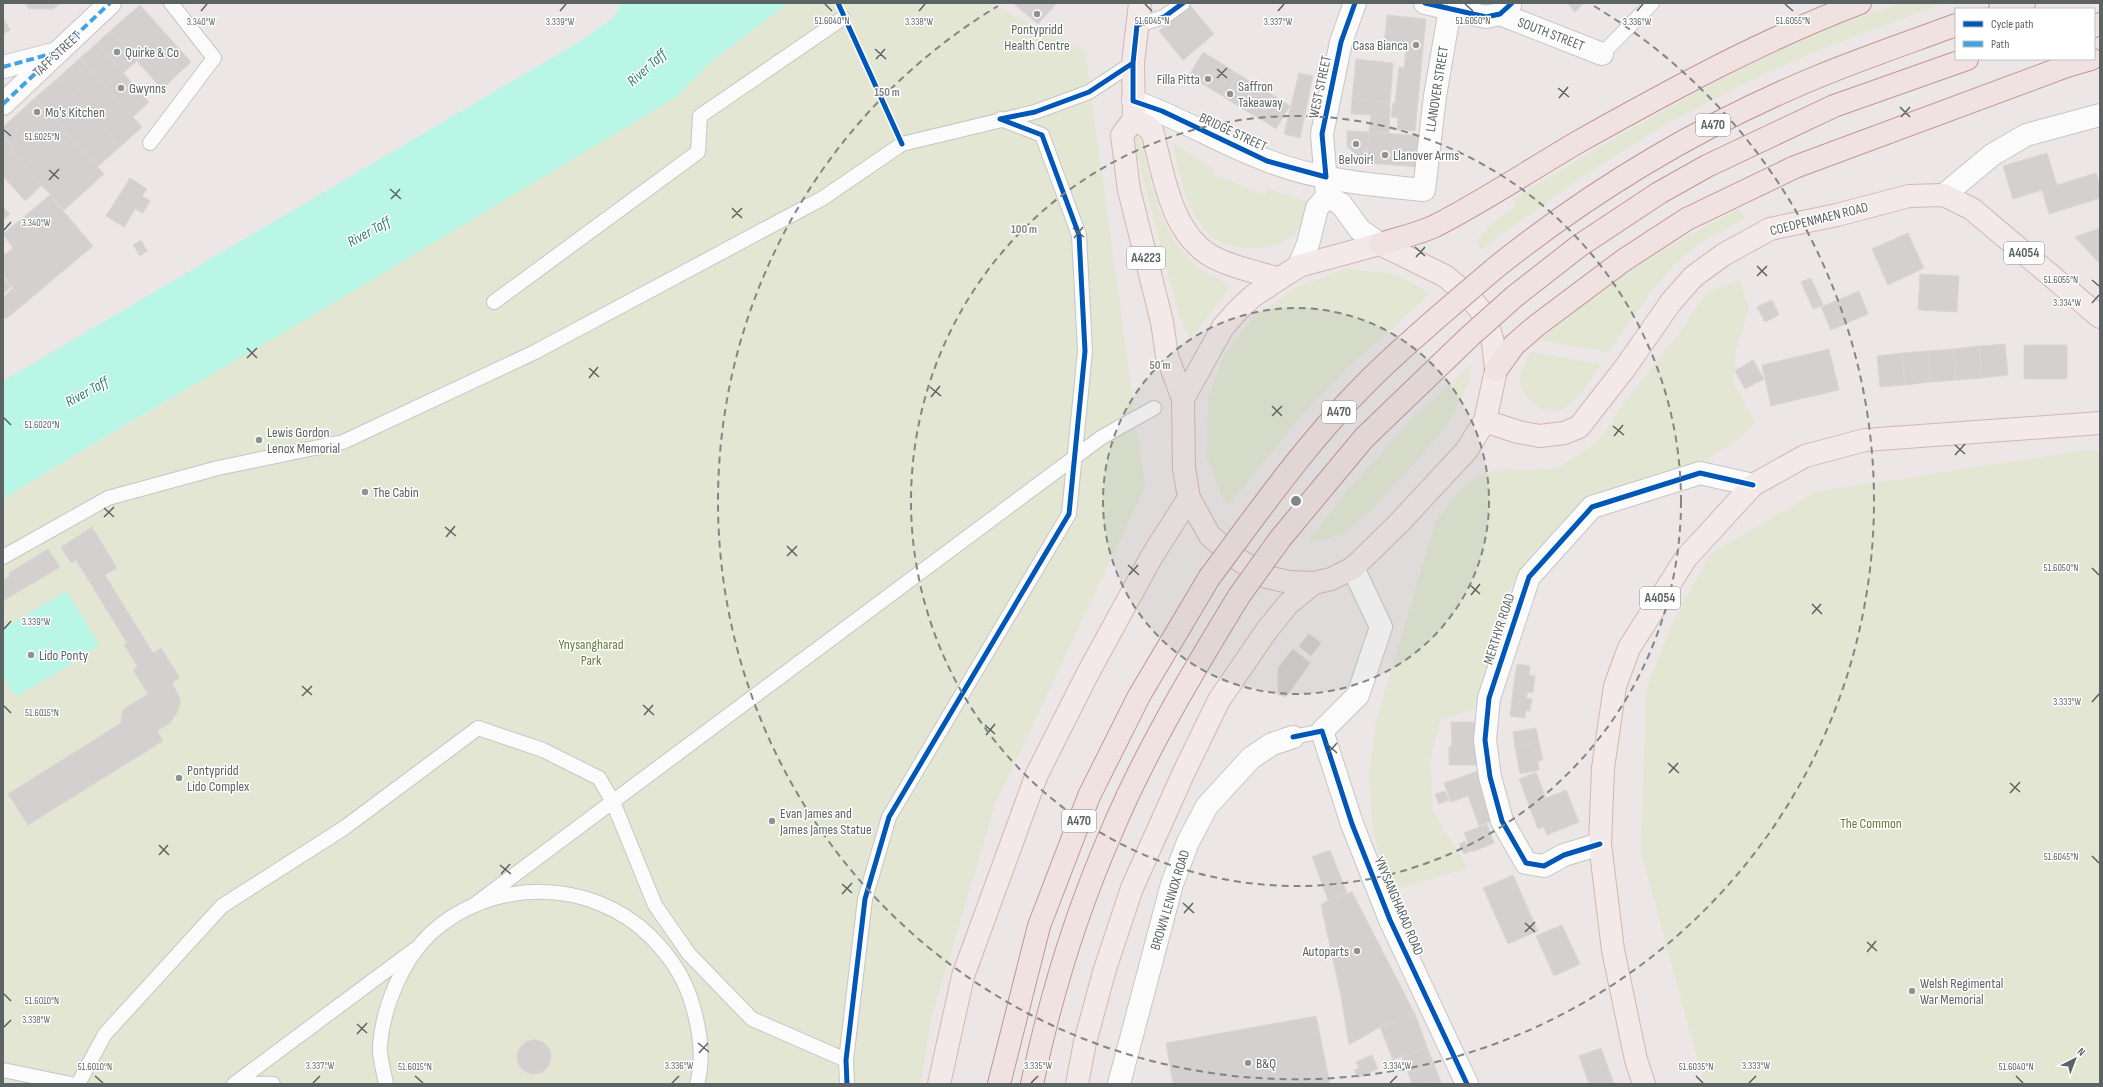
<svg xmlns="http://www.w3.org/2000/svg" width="2103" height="1087" viewBox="0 0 2103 1087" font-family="'Sofia Sans Condensed',sans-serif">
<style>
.green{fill:#e2e6d2}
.water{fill:#baf6e5}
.building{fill:#d3d0cf;stroke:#dbd6d6}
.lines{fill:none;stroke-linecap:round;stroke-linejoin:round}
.lane-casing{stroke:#c6c6c5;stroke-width:16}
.street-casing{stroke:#c6c6c5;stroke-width:24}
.secondary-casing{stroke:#c6c5c5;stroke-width:24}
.primary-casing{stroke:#d3b6b4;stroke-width:24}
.highway-casing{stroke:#c39495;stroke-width:24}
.lane{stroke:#fcfbfb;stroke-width:14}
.street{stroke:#fcfbfb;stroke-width:22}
.secondary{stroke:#fcfbfb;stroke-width:22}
.primary{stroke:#f2e9e8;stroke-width:22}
.highway{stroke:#efe2e1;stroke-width:22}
.highway-bridge-casing{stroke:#c39495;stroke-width:24;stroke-linecap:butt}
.highway-bridge{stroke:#efe2e1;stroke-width:22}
.quiet{stroke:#42a2e6;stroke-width:4;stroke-dasharray:8 4;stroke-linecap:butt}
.cycleway-casing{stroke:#fff;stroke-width:8}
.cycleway{stroke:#0057b8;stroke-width:5}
.ticks{fill:none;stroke:#5c6463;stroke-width:1.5}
.ring{fill:none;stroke:#828686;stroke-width:2;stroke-dasharray:7 5}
.poi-dot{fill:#8e9291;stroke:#fff;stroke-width:1.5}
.labels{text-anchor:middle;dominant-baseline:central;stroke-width:3;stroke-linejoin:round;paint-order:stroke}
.shield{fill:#fff;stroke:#8d9292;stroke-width:1}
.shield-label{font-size:13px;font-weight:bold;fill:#5c6463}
.poi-label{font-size:14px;fill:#5c6463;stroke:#fff;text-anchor:start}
.street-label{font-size:14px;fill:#5c6463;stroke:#fff}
.park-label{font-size:14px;fill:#637b34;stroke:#fff}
.water-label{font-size:15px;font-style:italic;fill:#358374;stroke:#fff}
.ticks-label{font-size:10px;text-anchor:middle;fill:#5c6463;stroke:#fff;stroke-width:3;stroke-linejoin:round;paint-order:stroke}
.centre{fill:#828686;stroke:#fff;stroke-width:2}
.ring-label{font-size:12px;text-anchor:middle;font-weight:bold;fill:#828686;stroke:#fff;stroke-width:3;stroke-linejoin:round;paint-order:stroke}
</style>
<rect width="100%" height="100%" fill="#ece7e6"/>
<!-- green -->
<path class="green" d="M788 3H988L1085 51 1145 487 995 805 931 1018 921 1084H3V499L675 98 711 62Z
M1899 3H1944L1816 51 1737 87 1656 130 1572 184 1480 250 1477 241 1490 225 1516 205 1513 199C1612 139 1713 79 1819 32 1845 21 1873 13 1899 3Z
M1139 133C1150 176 1157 227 1190 260 1194 265 1201 270 1206 273 1214 278 1224 279 1230 287L1191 339 1180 319 1132 135Z
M1173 143 1215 170 1213 174 1265 195 1268 189 1308 201C1306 237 1279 250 1247 248 1237 247 1223 245 1215 239 1186 217 1180 176 1173 143Z
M1738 209 1745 218C1734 225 1721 230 1710 237 1666 264 1637 311 1609 352L1539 340 1616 280 1666 248Z
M1345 269 1394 274 1431 293 1350 366 1301 416 1229 504 1222 497 1207 457 1208 398 1225 353 1255 316 1297 287Z
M1739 280 1749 307 1736 351 1733 382 1755 422 1736 441 1701 462 1585 501 1538 552 1510 588 1479 708 1441 720 1430 760 1433 812 1468 868 1391 891 1373 831 1369 774 1376 722 1436 520 1460 491 1477 477 1500 469 1529 470 1556 468 1578 456 1603 436 1621 407 1683 328 1707 292Z
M1531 352 1601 364C1591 377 1582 398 1567 407 1545 421 1517 398 1521 374 1522 367 1528 358 1531 352Z
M1471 364 1470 381 1449 422 1423 454 1373 508 1344 534 1307 543 1348 490 1410 421Z
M2088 450 2100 452V1084H1704L1641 852 1646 690 1671 626 1710 554 1816 492Z"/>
<!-- water -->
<path class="water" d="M622 3H788L711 62 675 98 307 319 120 428 3 499V381L577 43 613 18Z
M67 591 100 646 16 697 3 676V629Z"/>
<!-- building -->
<path class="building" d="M25 3H61L53 9H29Z
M1013 3H1057L1038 24Z
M1567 3H1584L1575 12Z
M140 5 191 62 162 89 110 31Z
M1190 5 1214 34 1183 60 1159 31Z
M1387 15 1426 19 1415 131 1397 130 1398 118 1391 117 1393 103H1395L1399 67 1404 68 1406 49 1384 46Z
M3 18 10 30 3 34Z
M110 31 137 61 123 73 97 43Z
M97 43 149 102 133 117 80 58Z
M1203 52 1221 63 1206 86 1189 75Z
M80 58 142 127 120 147 58 78Z
M1356 59 1393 63 1390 103 1352 99Z
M1221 63 1238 74 1224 97 1206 86Z
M1299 73 1313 76 1300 138 1284 134Z
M1238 74 1255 84 1241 108 1224 97Z
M58 78 120 147 97 167 35 98Z
M1255 84 1273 95 1259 118 1241 108Z
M1273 95 1290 106 1276 129 1259 118Z
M35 98 104 174 64 210 10 150 13 147 3 136V127Z
M1352 99 1390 103 1389 133 1369 132 1371 115 1351 114Z
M1347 131 1369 132 1367 163 1347 147Z
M1369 132 1422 136 1420 167 1367 163Z
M3 136 13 147 10 150 42 185 25 201 3 176Z
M2047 153 2057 185 2096 173 2100 185V198L2049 214 2042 190 2013 199 2003 166Z
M130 178 147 189 142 196 150 201 143 213 135 209 124 227 106 216Z
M50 195 93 246 6 319 3 316V297L13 288 3 276V256L13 248 3 234Z
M3 207 10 214 3 220Z
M2100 228V264L2075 237Z
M1908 233 1924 268 1888 285 1872 249Z
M141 240 147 251 140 256 133 245Z
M1920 274 1959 276 1957 312 1918 310Z
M3 278 11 287 3 294Z
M1811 278 1823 305 1813 309 1801 282Z
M1859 291 1868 314 1831 330 1821 307Z
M1772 300 1779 315 1765 322 1757 307Z
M2005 344 2008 375 1982 378 1979 346Z
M2024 345H2067V379H2024Z
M1979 346 1982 378 1956 380 1953 349Z
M1829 349 1839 390 1771 406 1762 365Z
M1953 349 1956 380 1931 382 1928 351Z
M1928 351 1931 382 1905 385 1902 353Z
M1902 353 1905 385 1880 387 1877 356Z
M1753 360 1764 379 1745 389 1735 371Z
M92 527 117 568 105 575 153 653 161 648 180 678 172 683 180 698V704L178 711 170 723 157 731 163 741 28 825 8 794 121 723 122 712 125 708 148 694 133 670 138 667 124 645 127 643 76 560 71 563 61 547Z
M48 549 60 567 3 601V581L10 576 9 573Z
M1309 634 1321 643 1311 656 1299 646Z
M1293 649 1310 663 1286 697 1278 695V668Z
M1517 664 1530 666 1529 675 1535 676 1533 693 1513 690Z
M1513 690 1528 692 1526 698 1532 699 1530 711 1526 710 1525 718 1510 716Z
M1451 722H1482V765H1449V746H1452Z
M1536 728 1539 742 1515 747 1513 732Z
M1539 742 1543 760 1538 761 1539 770 1520 774 1515 747Z
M1481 770 1499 818 1479 826 1468 796 1451 802 1444 783Z
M1536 772 1546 798 1529 805 1519 779Z
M1566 790 1579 822 1547 835 1544 827 1538 829 1529 805Z
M1445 791 1449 800 1439 804 1435 794Z
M1487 824 1494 843 1472 852 1464 833Z
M1465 841 1471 851 1464 854 1459 844Z
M1330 850 1347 893 1328 900 1312 857Z
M1513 875 1538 931 1508 944 1483 888Z
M1352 892 1415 1014 1380 1027 1349 1045 1341 997 1321 905 1328 900Z
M1562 925 1580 964 1554 976 1536 936Z
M1415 1014 1427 1047 1393 1060 1380 1027Z
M1316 1016 1330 1084H1173L1166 1043Z
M517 1057a17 17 0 1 1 34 0a17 17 0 1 1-34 0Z
M1427 1047 1434 1064 1408 1073 1402 1057Z
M1601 1048 1614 1084H1589L1579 1056Z
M1372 1055 1378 1069 1358 1078 1354 1070 1359 1068 1356 1062Z
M1434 1064 1441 1082 1412 1084 1408 1073Z"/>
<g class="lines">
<!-- lane casing -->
<g class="lane-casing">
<path id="lane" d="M1137 25 1164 17 1183 3
M1602 54 1652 3
M150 143 214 58 171 3
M494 302 698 152 700 116 843 18
M3 557 108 498 218 468 343 442 535 352 823 198 902 144 1035 112 1089 92 1133 63
M1293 737 1322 731
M474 905 1102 437 1154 408
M3 1070 71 1084
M235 1083 273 1084
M78 1084 105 1034 222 906 344 828 478 728 543 750 599 778 613 802 655 905 689 954 752 1019 846 1060
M234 1084 414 950
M386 1084C384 1072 379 1057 380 1045 383 1007 402 961 430 934 491 877 591 878 650 936 670 956 686 979 693 1007 700 1031 704 1059 697 1084
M847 1084 846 1060 865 899 889 817 1069 514 1085 351 1079 235 1042 135 1001 119"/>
</g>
<!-- street casing -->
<g class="street-casing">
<path id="street" d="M1425 3 1486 17 1500 14 1510 5
M1500 14 1602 54
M3 67 57 53
M1133 101C1179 117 1220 143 1266 160 1315 180 1371 185 1424 190L1435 96 1450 9
M3 104 110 3
M1944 195 1992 155 2026 135 2100 115
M1353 568 1381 627 1358 695 1322 731 1352 824 1390 920 1467 1084
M1600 844 1564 855 1544 866 1526 863 1502 821 1490 777 1485 740 1489 698 1529 577 1592 507 1700 473 1753 485
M1119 1084 1172 884 1188 842 1207 806 1251 758 1272 744 1293 737"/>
</g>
<!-- secondary casing -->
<g class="secondary-casing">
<path id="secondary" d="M1327 196 1341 204 1360 230 1380 244
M1299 266 1308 244 1317 208 1327 196 1322 134 1341 42 1355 3"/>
</g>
<!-- primary casing -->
<g class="primary-casing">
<path id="primary" d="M1134 119 1122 135 1129 190 1162 322 1167 356 1183 399 1184 469 1189 498 1210 536 1239 560 1267 577 1289 582 1314 583 1331 579 1353 568 1399 523 1466 451 1485 421 1496 370 1493 342 1485 316 1468 295 1445 276 1380 244 1299 266 1253 296 1237 311 1223 327 1183 399
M1134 119 1152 130C1163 173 1171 238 1217 259 1236 268 1258 273 1278 278
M1134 119 1133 63 1140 3
M1485 421 1518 432 1540 436 1564 433 1579 427 1625 368 1671 302 1693 277 1723 255 1770 229 1837 215 1909 196 1944 195 1972 209 2100 317
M939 1084 963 976 1037 774 1088 673 1152 556 1189 498
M1077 1084 1085 1042 1105 969 1132 888 1184 772 1219 700 1267 630 1288 604 1314 583
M1644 1084 1636 1060 1613 950 1600 844 1603 768 1615 686 1629 648 1686 558 1753 485 1805 456 1865 440 2100 423"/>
</g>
<!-- highway casing -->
<g class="highway-casing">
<path id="highway" d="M2000 9 2024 3
M2094 26 2100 24
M1380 244C1398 238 1418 234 1435 226 1484 201 1530 170 1578 142 1669 91 1762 40 1860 3
M1494 269C1592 190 1701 125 1817 77 1863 58 1910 42 1956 25
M1515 296 1579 246 1659 193 1707 166 1834 106 1967 59
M1496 370 1514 345 1536 326 1624 260 1687 219 1795 167 2067 66 2091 59
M999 1084 1039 926 1089 796 1139 696 1209 578
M1032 1084C1050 998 1076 913 1111 833 1146 750 1192 673 1239 596"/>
</g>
<!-- lane -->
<use href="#lane" class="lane"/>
<!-- street -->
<use href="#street" class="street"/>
<!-- secondary -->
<use href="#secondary" class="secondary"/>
<!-- primary -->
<use href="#primary" class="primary"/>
<!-- highway -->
<use href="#highway" class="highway"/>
<!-- highway-bridge casing -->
<g class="highway-bridge-casing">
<path id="highway-bridge" d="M1209 578C1259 511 1308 441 1367 382 1407 342 1451 306 1494 269
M1239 596 1280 539 1364 438 1469 337 1515 296"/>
</g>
<!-- highway-bridge -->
<use href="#highway-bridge" class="highway-bridge"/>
<!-- quiet -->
<path class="quiet" d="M3 67 58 52
M3 104 110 3"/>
<!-- cycleway casing -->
<g class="cycleway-casing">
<path id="cycleway" d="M838 3 902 144
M1183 3 1164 17 1137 25 1133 63V101L1162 111 1267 161 1326 177 1322 134 1341 42 1355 3
M1425 3 1486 17 1500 14 1512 3
M1000 119 1035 112 1089 92 1133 63
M1293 737 1322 731 1352 824 1390 920 1467 1084
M1600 844 1564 855 1544 866 1526 863 1502 821 1490 777 1485 740 1489 698 1529 577 1592 507 1700 473 1753 485
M847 1084 846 1060 865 899 889 817 1069 514 1085 351 1079 235 1042 135 1000 119"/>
</g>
<!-- cycleway -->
<use href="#cycleway" class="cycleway"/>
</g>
<!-- ticks -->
<path class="ticks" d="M825 4 832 11M1145 4 1152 11M1465 4 1473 11M1785 4 1793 11M201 11 207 4M560 11 566 4M919 11 925 4M1278 11 1284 4M1637 11 1643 4M875 49 886 59M876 59 885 49M1217 69 1227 78M1217 78 1227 68M1558 88 1569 97M1559 98 1568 87M1900 107 1910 117M1901 117 1910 107M4 130 11 136M49 170 59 179M49 180 59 169M390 189 401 199M391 199 400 189M732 208 742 218M732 218 742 208M1073 228 1084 237M4 230 11 222M1074 238 1083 227M1415 247 1425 256M1416 257 1425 247M1757 266 1767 276M1757 276 1767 266M2092 280 2099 286M2092 303 2099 295M247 348 257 358M247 358 257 348M589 368 599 377M589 378 598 367M930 387 941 396M931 397 940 386M1272 406 1282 416M1272 416 1282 406M4 418 11 425M1613 426 1624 435M1614 436 1623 425M1955 445 1965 454M1955 455 1965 444M104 508 114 517M104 517 114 507M445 527 456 536M446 537 455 526M787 546 797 556M787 556 797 546M1128 565 1139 575M2092 568 2099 575M1129 575 1138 565M1470 585 1480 594M1471 595 1480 584M1812 604 1822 614M1812 614 1821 604M4 629 11 621M302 686 312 695M302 696 312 686M2092 702 2099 694M643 705 654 715M4 706 11 713M644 715 653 705M985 725 995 734M986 735 995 724M1327 744 1337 753M1327 754 1337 743M1668 763 1679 773M1669 773 1678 763M2010 783 2020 792M2010 793 2020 782M159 845 169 855M159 855 168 845M2092 856 2099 863M500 865 511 874M501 874 510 864M842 884 852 893M842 894 852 883M1183 903 1194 913M1184 913 1193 903M1525 923 1535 932M1525 932 1535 922M1867 942 1877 951M1867 952 1876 941M4 994 11 1001M357 1024 367 1033M4 1027 11 1020M357 1034 367 1023M698 1043 709 1052M699 1053 708 1043M95 1076 103 1083M415 1076 423 1083M1696 1076 1703 1083M2016 1076 2023 1083M313 1083 320 1076M672 1083 679 1076M1031 1083 1038 1076M1390 1083 1397 1076M1749 1083 1756 1076"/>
<!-- distance rings -->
<circle cx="1296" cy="501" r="193" fill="#828686" fill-opacity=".12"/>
<g class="ring">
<circle cx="1296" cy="501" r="193"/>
<circle cx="1296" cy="501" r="385"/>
<path d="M1594 6A578 578 0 1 1 998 6"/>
</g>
<!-- markers -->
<g class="poi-dot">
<circle cx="1037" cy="14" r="4"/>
<circle cx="1416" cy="45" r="4"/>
<circle cx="117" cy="52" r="4"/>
<circle cx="1208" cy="79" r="4"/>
<circle cx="121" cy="88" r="4"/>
<circle cx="1230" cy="94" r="4"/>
<circle cx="37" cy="112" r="4"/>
<circle cx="1356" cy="144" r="4"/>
<circle cx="1385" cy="155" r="4"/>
<circle cx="259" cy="440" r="4"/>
<circle cx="365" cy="492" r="4"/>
<circle cx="31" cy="655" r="4"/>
<circle cx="179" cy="778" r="4"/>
<circle cx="772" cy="821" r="4"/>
<circle cx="1357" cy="951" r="4"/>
<circle cx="1912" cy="991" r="4"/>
<circle cx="1248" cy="1063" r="4"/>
</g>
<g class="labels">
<!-- shield labels -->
<g class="shield">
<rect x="1696" y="114" width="34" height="22" rx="3"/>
<rect x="2004" y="242" width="40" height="22" rx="3"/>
<rect x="1127" y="247" width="38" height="22" rx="3"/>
<rect x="1322" y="401" width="34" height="22" rx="3"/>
<rect x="1640" y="587" width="40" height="22" rx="3"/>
<rect x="1062" y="810" width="34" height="22" rx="3"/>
</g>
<g class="shield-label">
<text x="1713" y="125">A470</text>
<text x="2024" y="253">A4054</text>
<text x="1146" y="258">A4223</text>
<text x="1339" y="412">A470</text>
<text x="1660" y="598">A4054</text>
<text x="1079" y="821">A470</text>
</g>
<!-- poi labels -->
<g class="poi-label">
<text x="1037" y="29" text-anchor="middle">Pontypridd<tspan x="1037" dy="16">Health Centre</tspan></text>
<text x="1408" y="45" text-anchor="end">Casa Bianca</text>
<text x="125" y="52">Quirke &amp; Co</text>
<text x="1200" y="79" text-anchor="end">Filla Pitta</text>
<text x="1238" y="86">Saffron<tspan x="1238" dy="16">Takeaway</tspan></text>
<text x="129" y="88">Gwynns</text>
<text x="45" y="112">Mo's Kitchen</text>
<text x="1393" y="155">Llanover Arms</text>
<text x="1356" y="159" text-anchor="middle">Belvoir!</text>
<text x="267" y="432">Lewis Gordon<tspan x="267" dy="16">Lenox Memorial</tspan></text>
<text x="373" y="492">The Cabin</text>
<text x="39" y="655">Lido Ponty</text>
<text x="187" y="770">Pontypridd<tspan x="187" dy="16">Lido Complex</tspan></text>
<text x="780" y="813">Evan James and<tspan x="780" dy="16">James James Statue</tspan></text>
<text x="1349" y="951" text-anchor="end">Autoparts</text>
<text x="1920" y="983">Welsh Regimental<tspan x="1920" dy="16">War Memorial</tspan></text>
<text x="1256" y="1063">B&amp;Q</text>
</g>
<!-- street labels -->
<g class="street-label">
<text transform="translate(1551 34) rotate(21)">SOUTH STREET</text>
<text transform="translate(57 54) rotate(-43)">TAFF STREET</text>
<text transform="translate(1320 87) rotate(-78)">WEST STREET</text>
<text transform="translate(1437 89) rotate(-81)">LLANOVER STREET</text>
<text transform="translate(1233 132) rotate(25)">BRIDGE STREET</text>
<text transform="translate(1819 219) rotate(-14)">COEDPENMAEN ROAD</text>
<text transform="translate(1499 629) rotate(-72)">MERTHYR ROAD</text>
<text transform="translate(1170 900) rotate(-73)">BROWN LENNOX ROAD</text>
<text transform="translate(1399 906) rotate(67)">YNYSANGHARAD ROAD</text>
</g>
<!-- park labels -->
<g class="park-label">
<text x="591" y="644">Ynysangharad<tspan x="591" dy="16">Park</tspan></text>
<text x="1871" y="823">The Common</text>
</g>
<!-- water labels -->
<g class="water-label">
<text transform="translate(647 68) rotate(-42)">River Taff</text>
<text transform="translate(369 232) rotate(-29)">River Taff</text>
<text transform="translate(87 392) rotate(-29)">River Taff</text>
</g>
</g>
<g class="ticks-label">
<text x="832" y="24">51.6040°N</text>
<text x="1152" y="24">51.6045°N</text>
<text x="1473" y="24">51.6050°N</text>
<text x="1793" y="24">51.6055°N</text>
<text x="201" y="25">3.340°W</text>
<text x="560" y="25">3.339°W</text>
<text x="919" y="25">3.338°W</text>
<text x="1278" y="25">3.337°W</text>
<text x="1637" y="25">3.336°W</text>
<text x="42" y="140">51.6025°N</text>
<text x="36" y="226">3.340°W</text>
<text x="2061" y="283">51.6055°N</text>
<text x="2067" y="306">3.334°W</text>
<text x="42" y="428">51.6020°N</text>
<text x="2061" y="571">51.6050°N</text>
<text x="36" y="625">3.339°W</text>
<text x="2067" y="705">3.333°W</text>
<text x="42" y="716">51.6015°N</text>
<text x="2061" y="860">51.6045°N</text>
<text x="42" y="1004">51.6010°N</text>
<text x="36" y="1023">3.338°W</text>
<text x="320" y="1069">3.337°W</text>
<text x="679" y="1069">3.336°W</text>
<text x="1038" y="1069">3.335°W</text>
<text x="1397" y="1069">3.334°W</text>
<text x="1756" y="1069">3.333°W</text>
<text x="95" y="1070">51.6010°N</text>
<text x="415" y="1070">51.6015°N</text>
<text x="1696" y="1070">51.6035°N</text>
<text x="2016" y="1070">51.6040°N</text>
</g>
<circle cx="1296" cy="501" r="6" class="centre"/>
<g class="ring-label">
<text x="887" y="96">150 m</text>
<text x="1024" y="233">100 m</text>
<text x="1160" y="369">50 m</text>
</g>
<!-- border -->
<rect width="2103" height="1087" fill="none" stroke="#5c6463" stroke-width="8"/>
<!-- legend -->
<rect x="1955" y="8" width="140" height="52" fill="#ffffff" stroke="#bec1c1"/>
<rect x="1963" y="21" width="20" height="6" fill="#0057b8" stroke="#bec1c1"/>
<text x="1991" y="28" font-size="12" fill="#5c6463">Cycle path</text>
<rect x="1963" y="41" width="20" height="6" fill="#42a2e6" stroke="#bec1c1"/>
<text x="1991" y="48" font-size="12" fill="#5c6463">Path</text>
<!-- north arrow -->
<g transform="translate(2075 1059) rotate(42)" stroke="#ffffff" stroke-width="3" paint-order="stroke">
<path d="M0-3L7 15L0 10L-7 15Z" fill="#5c6463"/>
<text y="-6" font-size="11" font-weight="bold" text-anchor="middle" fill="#5c6463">N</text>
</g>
</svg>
